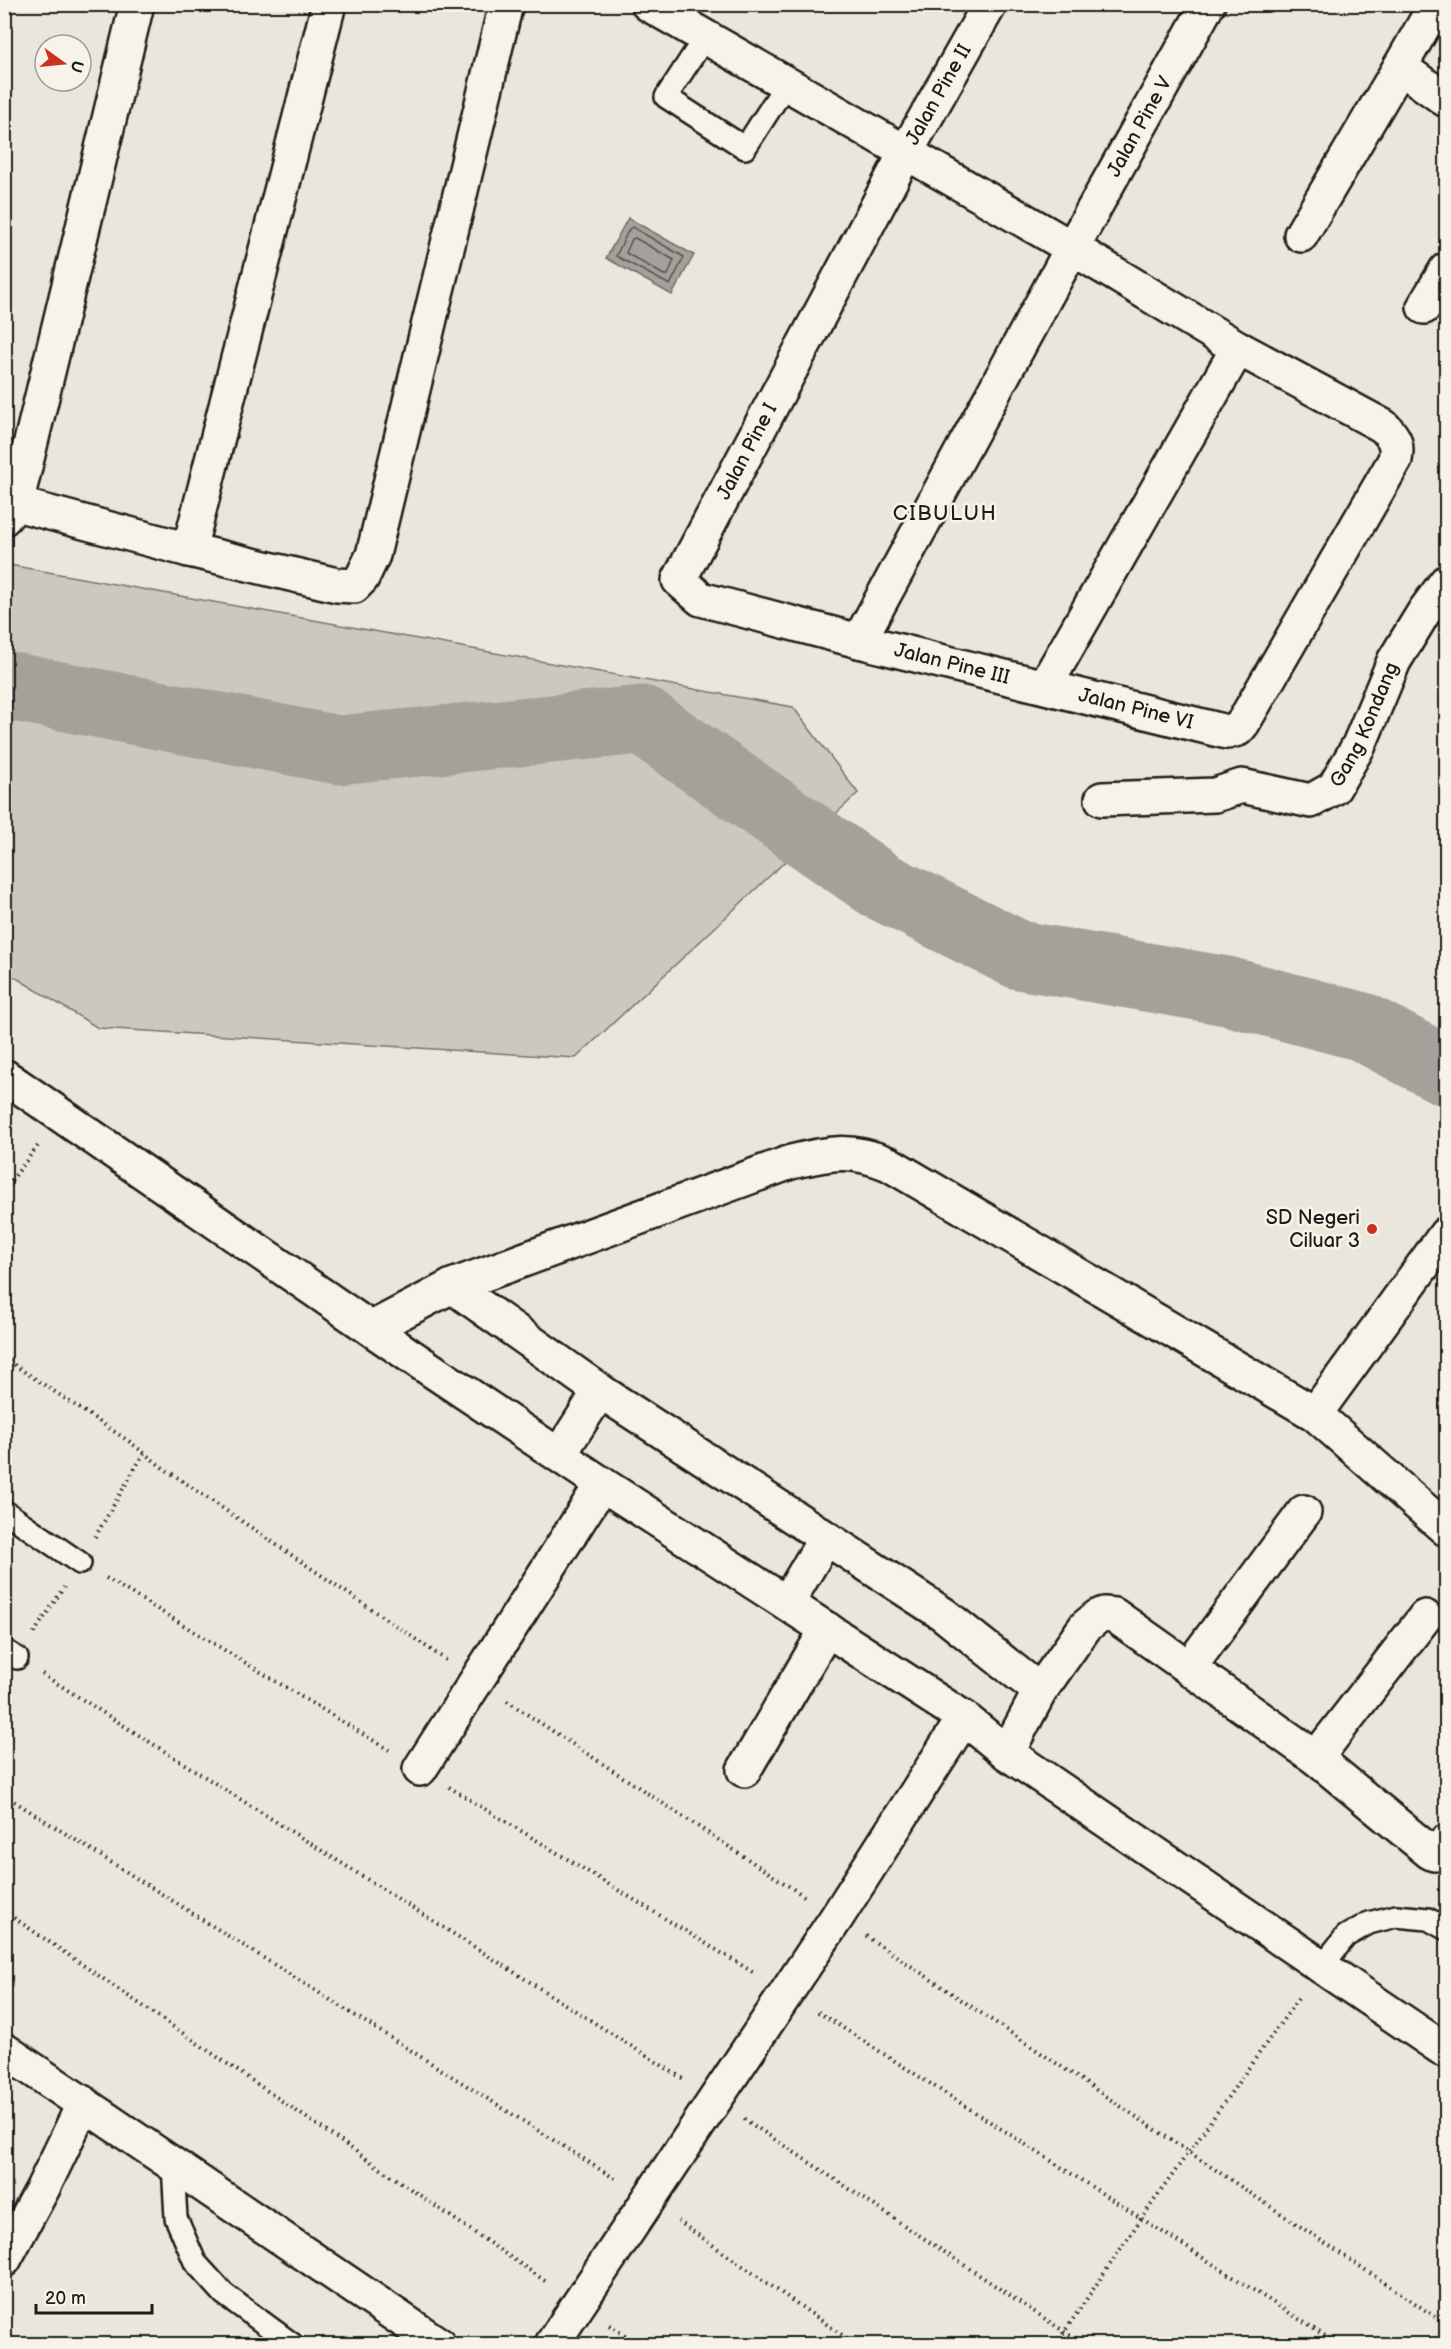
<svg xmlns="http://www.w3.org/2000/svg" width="1451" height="2349" viewBox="0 0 1451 2349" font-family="'Balsamiq Sans',sans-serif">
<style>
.green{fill:#ccc8c0;stroke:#74726e;stroke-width:1.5}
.water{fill:#a3a19a;stroke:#6d6c68;stroke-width:1.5}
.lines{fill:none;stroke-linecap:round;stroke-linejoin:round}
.shore{stroke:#52514e;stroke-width:1.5}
.river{stroke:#a3a19a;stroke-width:69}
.lane-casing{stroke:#1c1c1c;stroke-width:26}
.street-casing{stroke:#1c1c1c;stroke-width:38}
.path{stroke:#1c1c1c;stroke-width:4;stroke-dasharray:1.5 4.5;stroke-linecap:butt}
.lane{stroke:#f7f3e8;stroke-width:21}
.street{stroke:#f7f3e8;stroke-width:33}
.poi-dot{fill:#c8321e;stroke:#f7f3e8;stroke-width:2}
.labels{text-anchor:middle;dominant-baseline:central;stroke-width:5;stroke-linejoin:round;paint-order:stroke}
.street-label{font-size:20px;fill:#1c1c1c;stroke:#f7f3e8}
.poi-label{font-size:20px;fill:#1c1c1c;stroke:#f7f3e8;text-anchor:end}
.neighbourhood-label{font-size:21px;letter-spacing:1.5px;fill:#1c1c1c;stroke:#f7f3e8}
</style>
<rect width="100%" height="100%" fill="#eae6dc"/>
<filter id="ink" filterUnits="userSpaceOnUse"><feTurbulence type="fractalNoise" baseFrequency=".0167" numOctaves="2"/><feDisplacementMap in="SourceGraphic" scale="12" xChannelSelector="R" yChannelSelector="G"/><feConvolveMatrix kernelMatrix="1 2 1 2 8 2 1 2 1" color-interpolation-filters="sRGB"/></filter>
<g filter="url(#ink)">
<!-- green -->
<path class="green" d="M4 564 793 707 858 793 576 1058 98 1028 5 971Z"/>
<!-- water -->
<path class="water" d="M628 218 694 255 672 295 606 258Z"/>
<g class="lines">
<!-- shore -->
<path class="shore" d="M632 227 684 257 670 285 616 256 629 229Z
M635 238 674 260 668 275H664L626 253 632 239Z"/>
<!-- river -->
<path class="river" d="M4 685 338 750 642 720 881 886 1019 955 1227 991 1363 1027 1446 1071"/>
<!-- lane casing -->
<g class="lane-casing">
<path id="lane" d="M705 37 666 97 745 148 786 84
M4 1511 80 1563
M4 1650 17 1658
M1322 1966 1346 1936 1369 1923 1396 1916 1428 1919 1446 1929
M173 2165 176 2218 195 2262 224 2294 292 2344"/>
</g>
<!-- street casing -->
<g class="street-casing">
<g id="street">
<path id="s1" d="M648 4 1072 248 1238 348 1383 426C1395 438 1398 444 1395 460L1243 723 1238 729 1227 732 859 641 701 599 679 580 906 152 990 4"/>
<path d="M1436 4 1400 67 1446 100"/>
<path d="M1301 235 1400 67"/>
<path d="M1424 307 1446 270"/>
<path d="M16 504 137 4"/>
<path d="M4 518 16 504 189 550 337 585 354 586 362 578 373 555 506 4"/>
<path d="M189 550 329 4"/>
<path id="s2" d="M859 641 1072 248 1208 4"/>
<path d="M1045 686 1238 348"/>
<path id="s3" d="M1102 799 1215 795 1242 786 1311 801 1334 788 1359 745 1394 661 1424 612 1446 582"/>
<path d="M4 1076 409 1355 602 1484 964 1718 1007 1753 1446 2051"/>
<path d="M452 1286 600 1391 943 1614 1040 1691"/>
<path d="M372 1328 452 1286 791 1162C831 1153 849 1148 889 1164L1315 1414 1446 1529"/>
<path d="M1315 1414 1446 1234"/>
<path d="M559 1455 600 1391"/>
<path d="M787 1603 825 1539"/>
<path d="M1189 1668 1304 1512"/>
<path d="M1007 1753 1040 1691 1085 1627 1097 1617 1104 1614 1114 1615 1316 1758 1430 1852 1434 1854 1440 1852 1446 1842"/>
<path d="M1316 1758 1425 1617"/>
<path d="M420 1769 602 1484"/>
<path d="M744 1770 827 1629"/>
<path d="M4 2050 438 2344"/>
<path d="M4 2260 43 2188 84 2103"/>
<path d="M552 2344 837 1917 964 1718"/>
</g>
</g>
<!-- path -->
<path class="path" d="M4 1190 40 1143
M4 1358 130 1442 162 1467 446 1660
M95 1537 144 1453
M106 1578 389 1750
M34 1633 64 1587
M42 1674 685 2080
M507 1701 807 1898
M449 1787 756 1974
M4 1795 617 2180
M4 1911 548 2283
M866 1936 1446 2324
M818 2012 1338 2344
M744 2119 1083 2344
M678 2221 855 2344
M609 2325 638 2344
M1056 2344 1141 2219 1300 1996"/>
<!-- lane -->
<use href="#lane" class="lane"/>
<!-- street -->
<use href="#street" class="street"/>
</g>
</g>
<!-- markers -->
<circle class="poi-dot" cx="1372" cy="1229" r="6"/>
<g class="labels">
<!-- street labels -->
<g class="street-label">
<text stroke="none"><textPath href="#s1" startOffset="2331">Jalan Pine II</textPath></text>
<text stroke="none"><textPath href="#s2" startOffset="586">Jalan Pine V</textPath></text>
<text stroke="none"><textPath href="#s1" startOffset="1926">Jalan Pine I</textPath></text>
<text transform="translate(952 664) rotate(14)">Jalan Pine III</text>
<text transform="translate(1136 709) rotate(14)">Jalan Pine VI</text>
<text stroke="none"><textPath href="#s3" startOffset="309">Gang Kondang</textPath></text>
</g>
<!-- poi labels -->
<g class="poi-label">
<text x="1360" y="1218">SD Negeri<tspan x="1360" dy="23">Ciluar 3</tspan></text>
</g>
<!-- neighbourhood labels -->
<g class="neighbourhood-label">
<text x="945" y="513">CIBULUH</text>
</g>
</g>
<!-- margin -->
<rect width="1451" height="2349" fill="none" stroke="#f7f3e8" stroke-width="24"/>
<rect x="12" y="12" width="1427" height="2325" fill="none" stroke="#1c1c1c" stroke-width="2" filter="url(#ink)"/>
<!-- north arrow -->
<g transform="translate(63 63) rotate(105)"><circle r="28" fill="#f7f3e8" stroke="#9f9d96" stroke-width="1.5"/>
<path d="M0-4.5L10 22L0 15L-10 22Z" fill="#c8321e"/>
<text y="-9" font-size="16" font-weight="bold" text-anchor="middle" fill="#1c1c1c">U</text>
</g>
<!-- scale -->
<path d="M36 2304v9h116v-9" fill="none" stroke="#1c1c1c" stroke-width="3"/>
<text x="45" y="2304" font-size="18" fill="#1c1c1c" stroke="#f7f3e8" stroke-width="4.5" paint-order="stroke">20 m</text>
</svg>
